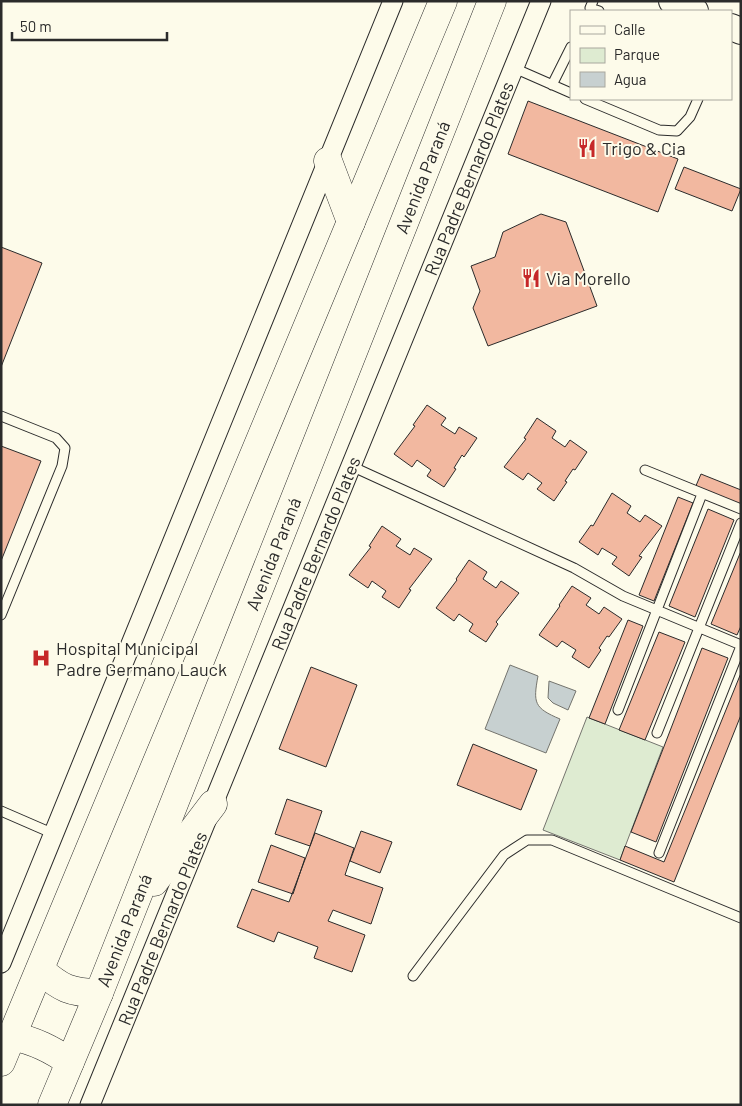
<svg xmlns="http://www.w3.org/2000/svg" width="742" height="1106" viewBox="0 0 742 1106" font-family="Barlow,sans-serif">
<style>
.green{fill:#deebd1;stroke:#74746e}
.water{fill:#c7d0d0;stroke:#74746e}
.building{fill:#f2b8a0;stroke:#2b2b2b}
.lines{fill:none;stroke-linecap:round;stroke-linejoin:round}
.service-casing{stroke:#2b2b2b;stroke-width:11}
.minor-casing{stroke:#2b2b2b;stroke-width:21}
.secondary-casing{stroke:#2b2b2b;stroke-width:28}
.primary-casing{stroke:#2b2b2b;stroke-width:29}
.service{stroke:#fdfbea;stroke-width:9}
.minor{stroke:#fdfbea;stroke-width:19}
.secondary{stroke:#fdfbea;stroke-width:26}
.primary{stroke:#fdfbea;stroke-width:28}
.labels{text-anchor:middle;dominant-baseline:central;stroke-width:4;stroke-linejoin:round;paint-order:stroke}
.poi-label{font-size:18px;fill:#2b2b2b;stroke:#fdfbea;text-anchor:start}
.street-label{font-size:18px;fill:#2b2b2b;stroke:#fdfbea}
</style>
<rect width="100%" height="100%" fill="#fdfbea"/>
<!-- green -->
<path class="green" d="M587 717 663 747 620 860 543 830Z"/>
<!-- water -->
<path class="water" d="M510 665 538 676C533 703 534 708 560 719L546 753 485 729Z
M549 681 576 691 568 710 553 703 548 698Z"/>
<!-- building -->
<path class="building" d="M528 101 678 159 658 212 508 154Z
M684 167 741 189 732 211 675 189Z
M541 214 566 222 597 306 488 346 473 308 480 291 471 266 495 257 503 232Z
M1 247 42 263 1 367Z
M427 405 446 418 441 425 455 434 459 427 477 438 464 457 462 455 454 468 456 469 444 487 427 476 431 470 417 460 412 467 394 454 415 426 413 425Z
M537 418 556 431 552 438 565 447 570 440 587 452 575 470 573 469 565 481 567 482 554 501 537 489 542 483 528 473 523 480 504 467 526 439 524 438Z
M1 446 41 461 1 561Z
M701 474 741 490V506L695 488Z
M612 493 631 506 627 513 640 522 645 515 662 526 639 556 642 557 629 576 612 564 617 557 602 548 598 555 579 542 591 525 593 526Z
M678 497 693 503 654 601 639 595Z
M708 509 734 520 695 617 669 606Z
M382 526 401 539 396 546 410 555 414 548 432 559 409 589 411 590 399 608 382 597 386 591 372 581 368 588 349 575 371 547 369 546Z
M741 551V626L737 635 711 624Z
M469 560 487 572 483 579 496 588 501 581 519 593 496 622 498 624 486 642 469 631 473 624 459 614 454 621 436 608 457 580 456 579Z
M572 586 591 598 586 605 599 614 604 607 622 619 609 637 607 636 599 648 601 650 589 668 572 657 576 650 562 641 557 647 539 635 560 606 559 605Z
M628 620 643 626 605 724 589 718Z
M659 632 685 642 645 740 619 730Z
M702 648 728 658 656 842 631 832Z
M311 667 357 685 326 767 279 749Z
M741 673V715L674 882 620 860 625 846 664 862Z
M473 744 537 770 521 810 457 785Z
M287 799 322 811 310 846 275 834Z
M361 831 392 842 380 873 350 861Z
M315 833 354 848 345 875 383 888 371 924 333 910 328 921 365 935 352 972 314 958 318 947 278 932 274 942 237 927 252 889 289 902Z
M271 845 305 858 293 894 258 882Z"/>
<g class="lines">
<!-- service casing -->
<g class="service-casing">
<path id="service" d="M593 1 590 8 599 11
M514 68 571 93
M552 85 571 47
M585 99 659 130 677 131 690 117 698 99
M1 416 56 438 65 448 62 466 1 615
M351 466 574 568 623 596 741 645
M645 470 741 509
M618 710 702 494
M657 733 741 523
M1 811 54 834
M659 853 741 646
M413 976 504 855 527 840H552L741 918"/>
</g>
<!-- minor casing -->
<g class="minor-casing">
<g id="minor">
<path d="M1 963 393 1"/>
<path id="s1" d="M90 1105 541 1"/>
</g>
</g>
<!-- secondary casing -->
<g class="secondary-casing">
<path id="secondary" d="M672 1 695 11
M731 27 741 31"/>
</g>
<!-- primary casing -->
<g class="primary-casing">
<g id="primary">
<path d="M328 161 351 222"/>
<path d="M154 882 213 804"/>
<path d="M40 970C61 988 70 993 99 993"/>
<path d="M12 1036C35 1041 51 1049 70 1062"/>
<path d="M1 1062 443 1"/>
<path id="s2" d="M52 1105 99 993 492 1"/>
</g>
</g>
<!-- service -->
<use href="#service" class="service"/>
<!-- minor -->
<use href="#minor" class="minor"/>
<!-- secondary -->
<use href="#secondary" class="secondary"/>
<!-- primary -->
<use href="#primary" class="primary"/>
</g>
<!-- icons -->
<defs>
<g id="restaurant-bare" transform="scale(1.5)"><path d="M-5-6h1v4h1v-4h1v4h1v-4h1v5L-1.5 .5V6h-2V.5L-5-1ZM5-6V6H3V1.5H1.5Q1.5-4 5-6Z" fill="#c62828" stroke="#fdfbea" stroke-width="2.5" paint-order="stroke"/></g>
<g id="hospital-bare" transform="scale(1.5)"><path d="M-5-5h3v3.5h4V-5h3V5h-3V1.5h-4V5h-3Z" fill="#c62828" stroke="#fdfbea" stroke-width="2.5" paint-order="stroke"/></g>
</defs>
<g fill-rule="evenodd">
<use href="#restaurant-bare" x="587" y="148"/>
<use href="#restaurant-bare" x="531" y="278"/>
<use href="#hospital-bare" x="41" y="658"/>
</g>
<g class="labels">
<!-- poi labels -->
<g class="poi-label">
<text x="602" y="148">Trigo &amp; Cia</text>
<text x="546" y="278">Via Morello</text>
<text x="56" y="648">Hospital Municipal<tspan x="56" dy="21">Padre Germano Lauck</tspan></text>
</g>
<!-- street labels -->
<g class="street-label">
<text stroke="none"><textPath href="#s2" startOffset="999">Avenida Paraná</textPath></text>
<text stroke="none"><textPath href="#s1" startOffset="1001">Rua Padre Bernardo Plates</textPath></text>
<text stroke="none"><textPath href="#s2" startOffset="594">Avenida Paraná</textPath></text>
<text stroke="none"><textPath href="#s1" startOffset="596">Rua Padre Bernardo Plates</textPath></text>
<text stroke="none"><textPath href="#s1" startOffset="191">Rua Padre Bernardo Plates</textPath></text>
<text stroke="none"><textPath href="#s2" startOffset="189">Avenida Paraná</textPath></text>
</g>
</g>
<!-- border -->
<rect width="742" height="1106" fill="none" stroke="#2b2b2b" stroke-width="5"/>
<!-- legend -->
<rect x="570" y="10" width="162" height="90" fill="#fdfbea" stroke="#a9a89e"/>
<rect x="580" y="26" width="25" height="8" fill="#fdfbea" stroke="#a9a89e"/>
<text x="614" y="35" font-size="15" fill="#2b2b2b">Calle</text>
<rect x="580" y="48" width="25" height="15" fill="#deebd1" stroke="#a9a89e"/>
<text x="614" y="60" font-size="15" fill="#2b2b2b">Parque</text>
<rect x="580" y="72" width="25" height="15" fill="#c7d0d0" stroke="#a9a89e"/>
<text x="614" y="85" font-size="15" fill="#2b2b2b">Agua</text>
<!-- scale -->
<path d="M12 32v8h155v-8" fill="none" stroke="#2b2b2b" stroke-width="2.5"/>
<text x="20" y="32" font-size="15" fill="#2b2b2b" stroke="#fdfbea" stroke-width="4" paint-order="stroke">50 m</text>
</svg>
